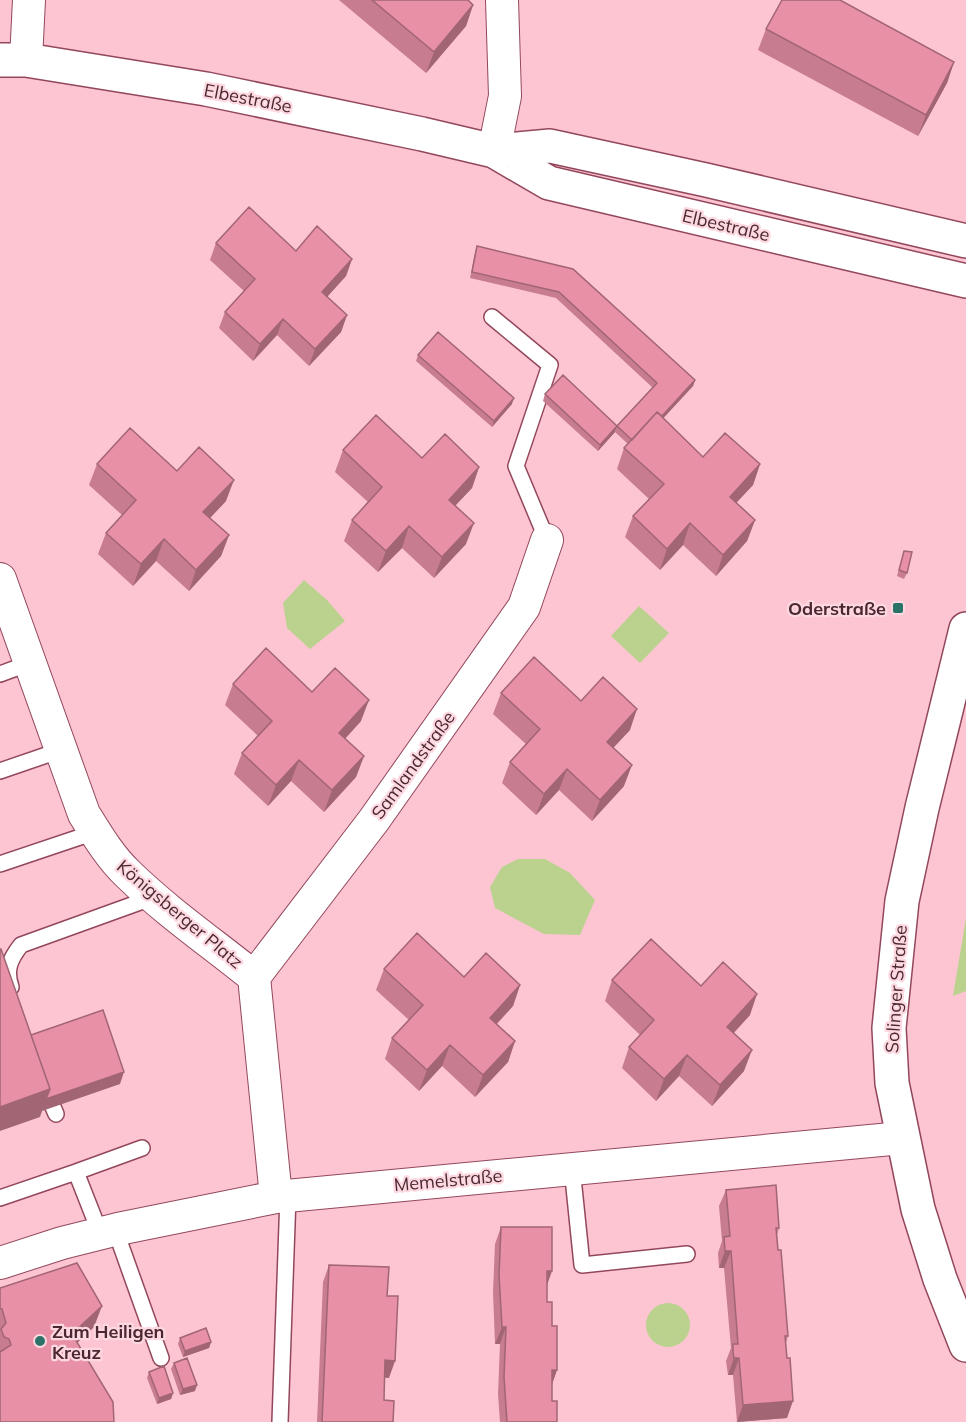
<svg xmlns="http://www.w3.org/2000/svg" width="966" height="1422" viewBox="0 0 966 1422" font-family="Mulish,sans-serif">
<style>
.green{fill:#bbd28f}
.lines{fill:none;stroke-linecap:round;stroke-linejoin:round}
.service-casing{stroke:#93475c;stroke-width:18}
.minor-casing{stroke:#93475c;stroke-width:34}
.secondary-casing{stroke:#93475c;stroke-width:36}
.service{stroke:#fff;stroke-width:15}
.minor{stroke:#fff;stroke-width:32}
.secondary{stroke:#fff;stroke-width:33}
.wall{fill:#c77c8f}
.shaded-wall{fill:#a26574}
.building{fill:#e790a6;stroke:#a26574;stroke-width:1.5}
.poi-dot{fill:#2b7269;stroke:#fdd8e0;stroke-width:2}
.labels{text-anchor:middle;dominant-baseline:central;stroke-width:4.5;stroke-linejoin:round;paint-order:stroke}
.street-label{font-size:18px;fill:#4b2831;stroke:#fdd8e0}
.poi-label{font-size:18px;font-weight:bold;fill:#4b2831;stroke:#fdd8e0;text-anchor:end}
</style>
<rect width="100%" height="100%" fill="#fcc5d1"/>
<!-- green -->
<path class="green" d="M304 580 327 600 345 621 310 649 287 628 283 603Z
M639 606 669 633 640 663 611 636Z
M518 859H545L570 873 595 900 580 935 544 934 495 908 490 887 502 867Z
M966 918V991L953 996Z
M646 1325a22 22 0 1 1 44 0a22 22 0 1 1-44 0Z"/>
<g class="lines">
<!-- service casing -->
<g class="service-casing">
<path id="service" d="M492 317 550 365 516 466 547 540
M0 674 30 663
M0 771 61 750
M0 864 95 832
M11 987C5 970 10 959 21 945L154 897
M53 1107 56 1114
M572 1168 582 1265 687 1254
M76 1172 142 1148
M0 1198 76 1172 100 1233
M118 1229 121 1246 161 1358
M280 1422 288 1196"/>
</g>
<!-- minor casing -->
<g class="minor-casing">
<path id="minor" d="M26 60 29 0
M494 151 505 96 502 0
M0 579 84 814C97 835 110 857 128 874 167 912 212 943 254 977L276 1197
M254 977 374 820 524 607 547 540
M0 1263 62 1243 118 1229 276 1197 902 1138"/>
</g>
<!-- secondary casing -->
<g class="secondary-casing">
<path id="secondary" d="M0 60H26L206 89 422 134 494 151 549 183 966 281
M494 151 550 146 706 180 966 241
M966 629 922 808 902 901 889 1028 892 1083 918 1209 940 1279 966 1345"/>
</g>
<!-- service -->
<use href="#service" class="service"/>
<!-- minor -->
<use href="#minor" class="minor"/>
<!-- secondary -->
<use href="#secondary" class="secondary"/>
</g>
<!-- wall -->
<path class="wall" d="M339 0H468L473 5 466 26 426 73Z
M766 29 954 62 947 83 918 136 758 50Z
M216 243 296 251 352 259 346 276 327 297 347 315 341 332 309 366 277 335 253 361 219 328 225 312 244 291 210 260Z
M477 246 573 269 695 380 693 386 663 418 703 457 760 464 753 485 736 503 755 520 747 541 716 576 683 545 660 570 625 537 633 516 649 499 617 469 624 448 628 444 615 432 617 426 653 388 556 298 470 278 475 252Z
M418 355 512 404 492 427 416 361Z
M545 394 615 432 598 451 543 401Z
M343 450 422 458 479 467 472 488 455 505 466 544 434 578 402 548 378 572 344 541 352 520 368 502 335 472Z
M97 464 177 471 226 501 210 518 229 535 221 556 189 591 156 561 133 586 98 554 106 533 122 515 89 485Z
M904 551 907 573 904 579 897 576Z
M233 684 312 692 361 721 345 739 364 756 356 777 324 812 291 781 268 806 234 774 242 753 258 736 225 705Z
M501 693 581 701 630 730 613 748 624 786 592 821 559 790 536 815 502 783 510 762 526 744 493 714Z
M384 969 520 985 513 1006 497 1024 515 1041 508 1062 475 1097 442 1066 419 1091 385 1059 392 1038 409 1020 376 990Z
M612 980 701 986 750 1015 734 1033 744 1071 712 1106 679 1076 656 1101 622 1068 629 1047 640 1035 605 1001Z
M726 1190 779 1228 777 1235 778 1250 788 1336 786 1343 787 1418 737 1422 733 1375H728L726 1361 731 1348 724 1268H719L718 1253 722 1241 719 1206Z
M501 1227 547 1286V1302L552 1326 557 1370 552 1384V1401L557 1422H500L498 1394 500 1344H495L493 1292 495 1244Z
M329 1265 387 1296 389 1378 385 1377 384 1400 393 1422H317L323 1282Z
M0 1288 94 1327 77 1343 0 1422Z
M180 1338 211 1342 209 1348 183 1357 178 1344Z
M174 1363 195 1391 180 1395 171 1369Z
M149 1372 173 1393 171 1399 157 1404 147 1378Z"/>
<!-- shaded-wall -->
<path class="shaded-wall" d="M473 5 466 26 426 73 434 52Z
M954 62 947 83 918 136 926 115Z
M352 259 346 276 316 309 322 292Z
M347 315 341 332 309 366 315 349Z
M283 319 277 335 253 361 260 344Z
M695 380 693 386 634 450 636 444Z
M514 398 512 404 492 427 494 421Z
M617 426 615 432 598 451 600 445Z
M760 464 753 485 722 518 730 497Z
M479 467 472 488 441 521 449 500Z
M234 480 226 501 195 534 203 512Z
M755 520 747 541 716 576 723 555Z
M474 523 466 544 434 578 442 557Z
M690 523 683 545 660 570 667 549Z
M409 526 402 548 378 572 386 551Z
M229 535 221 556 189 591 196 570Z
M164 539 156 561 133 586 141 564Z
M369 700 361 721 331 754 339 733Z
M637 709 630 730 599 763 607 742Z
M364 756 356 777 324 812 332 790Z
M299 760 291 781 268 806 276 785Z
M632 765 624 786 592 821 600 800Z
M567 769 559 790 536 815 544 794Z
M520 985 513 1006 482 1039 490 1018Z
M757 994 750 1015 719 1048 727 1027Z
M515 1041 508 1062 475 1097 483 1075Z
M450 1045 442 1066 419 1091 427 1070Z
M752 1050 744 1071 712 1106 720 1085Z
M687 1055 679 1076 656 1101 664 1079Z
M124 1072 120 1084 42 1111 40 1117 0 1131V1107L50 1089Z
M725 1251H731L724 1268H719Z
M547 1271H552L546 1288Z
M102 1306 94 1327 64 1355 72 1334Z
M502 1327H506L500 1344H495Z
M211 1342 209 1348 183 1357 185 1351Z
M734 1358H739L733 1375H728Z
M385 1360 395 1361 389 1378 379 1377Z
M552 1370H557L551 1387Z
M197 1385 195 1391 180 1395 183 1389Z
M173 1393 171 1399 157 1404 159 1398Z
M793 1401 787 1418 737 1422 743 1405Z"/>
<!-- building -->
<path class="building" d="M372 0H468L473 5 434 52Z
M782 0H840L954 62 926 115 766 29Z
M249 207 296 251 317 226 352 259 322 292 347 315 315 349 283 319 260 344 225 312 255 279 216 243Z
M477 246 573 269 695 380 662 416 657 412 632 440 617 426 657 383 559 292 472 272Z
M438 332 514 398 494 421 418 355Z
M563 375 617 426 600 445 545 394Z
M657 412 703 457 725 433 760 464 730 497 755 520 723 555 690 523 667 549 633 516 664 484 624 448Z
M376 415 422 458 445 434 479 467 449 500 474 523 442 557 409 526 386 551 352 520 382 487 343 450Z
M130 428 177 471 199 447 234 480 203 512 229 535 196 570 164 539 141 564 106 533 136 500 97 464Z
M904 551 912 552 907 573 899 570Z
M266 648 312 692 335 668 369 700 339 733 364 756 332 790 299 760 276 785 242 753 272 721 233 684Z
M534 657 581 701 603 677 637 709 607 742 632 765 600 800 567 769 544 794 510 762 540 729 501 693Z
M417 933 464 977 486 953 520 985 490 1018 515 1041 483 1075 450 1045 427 1070 392 1038 423 1005 384 969Z
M651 939 701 986 723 962 757 994 727 1027 752 1050 720 1085 687 1055 664 1079 629 1047 654 1020 612 980Z
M0 949H1L50 1089 0 1107Z
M103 1010 124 1072 46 1099 50 1089 31 1035Z
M776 1185 779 1228H776L778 1250H781L788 1336H785L787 1358H790L793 1401 743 1405 739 1358H734L733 1352V1344H738L731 1251H725L724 1237 730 1236 726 1190Z
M501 1227H552V1271H547V1302H552V1326H557V1370H552V1401H557V1422H507L504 1377 506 1327H502L499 1275Z
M77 1263 102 1306 72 1334 113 1402 114 1422H0V1352L11 1345 9 1339 4 1337 1 1329 6 1323 2 1309 0 1308V1288Z
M329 1265 389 1267 387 1296H398L395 1361 385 1360 384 1400 394 1401 393 1422H322Z
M206 1328 211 1342 185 1351 180 1338Z
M187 1358 197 1385 183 1389 174 1363Z
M164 1366 173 1393 159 1398 149 1372Z"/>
<!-- markers -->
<g class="poi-dot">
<rect x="892" y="602" width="12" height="12" rx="3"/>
<circle cx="40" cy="1341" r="6"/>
</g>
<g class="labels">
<!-- street labels -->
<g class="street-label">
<text transform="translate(248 98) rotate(11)">Elbestraße</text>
<text transform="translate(726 225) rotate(13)">Elbestraße</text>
<text transform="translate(413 765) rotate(-54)">Samlandstraße</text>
<text transform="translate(180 914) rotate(40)">Königsberger Platz</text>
<text transform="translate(896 989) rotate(-86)">Solinger Straße</text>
<text transform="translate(448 1180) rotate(-5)">Memelstraße</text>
</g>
<!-- poi labels -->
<g class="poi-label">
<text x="886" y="608">Oderstraße</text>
<text x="52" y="1331" text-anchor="start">Zum Heiligen<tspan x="52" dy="21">Kreuz</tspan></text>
</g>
</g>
</svg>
